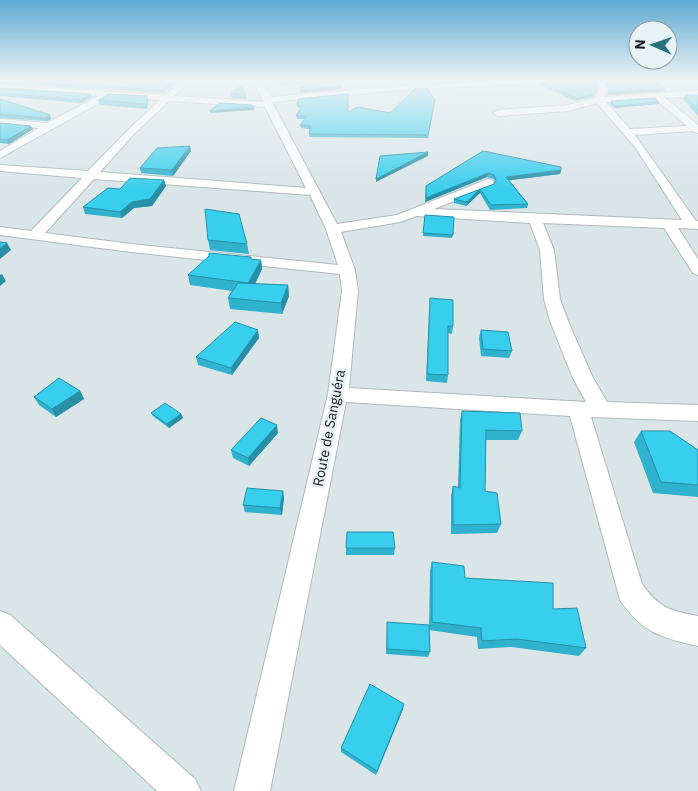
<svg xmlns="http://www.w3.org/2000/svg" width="698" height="791" viewBox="0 0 698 791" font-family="'IBM Plex Sans',sans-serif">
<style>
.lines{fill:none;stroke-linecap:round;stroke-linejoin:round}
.minor-casing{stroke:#afb9bc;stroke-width:2}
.minor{fill:#fff;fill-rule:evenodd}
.wall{fill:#30b1cd}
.shaded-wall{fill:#2790a7}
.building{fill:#38ceee;stroke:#2790a7}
.labels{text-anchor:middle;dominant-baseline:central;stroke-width:5;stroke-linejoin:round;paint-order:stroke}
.street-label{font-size:14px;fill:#15191a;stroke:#e7f2f5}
</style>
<rect width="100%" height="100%" fill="#dae5e8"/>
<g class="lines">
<!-- minor casing -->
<g class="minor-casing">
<path id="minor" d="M181 81H189L174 96 264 102 253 81H261L271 97C362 89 452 81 544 81L540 83 400 90 272 102 337 224 397 215 488 179 492 180 494 183 492 186 434 209 682 220 635 147 597 103 568 111 498 116 493 113 498 110 568 105 595 98 600 89 593 81H601L608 89 605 97 698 90V96L665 98 698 125V133L693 131 635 135 696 221H698V229L678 228 698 259V275L693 273 664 228 543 223 554 250 560 299 568 321 592 376 607 402 698 405V421L591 417 642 584C659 608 670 611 698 616V646C662 638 641 632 620 600L570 416 346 402 270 791H234L328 394 342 291 340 274 131 252 0 235V227L31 231 82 178 0 171V165L88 171 128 130 160 100 110 97 0 158V151L39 128 0 125V119L47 123 99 96 0 89V85L165 95ZM655 99 687 126 630 129 606 102ZM169 101 265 107 306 188 100 172 134 134ZM94 179 310 195 326 229 338 265 131 244 45 233ZM417 216 530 223 540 250 544 299 550 321 572 376 586 402 349 388 358 291 355 270 341 232 400 222Z
M0 611 10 615 195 779 201 791H157L0 645Z"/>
</g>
<!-- minor -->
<use href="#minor" class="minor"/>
</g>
<!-- wall -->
<path class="wall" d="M0 81H175L163 93 0 83Z
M603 81H655L665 88 664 91 608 95 609 88Z
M541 82 599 86 594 96 575 101 540 85Z
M0 88 92 97 81 103 0 96Z
M231 93 246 94 247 99 232 98Z
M685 95H698V116L683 99Z
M0 99 51 119 47 121 0 118Z
M98 100 148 101 147 109 100 105Z
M435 100 428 138 309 137 310 129 301 128 300 125 305 119H297L296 116 300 108 297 107V105L348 112 390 113Z
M611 101 658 104 614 108 610 104Z
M0 123 33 129 9 144 0 143Z
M191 151 173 176 141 173 140 168Z
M483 151 561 170 560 174 509 180 528 204 527 208 490 210 480 193 466 206 454 203V199L494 184 495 182 494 179 487 177 425 202 426 186Z
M164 180 166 186 152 206 134 208 122 218 85 214 83 207 120 189Z
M425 215 453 235 452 238 423 236Z
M208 240 247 244 249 254 210 250Z
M251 259 261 260 262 269 255 284 288 285 289 296 282 314 230 309 228 298 232 291 190 285 188 275Z
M430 298 453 326 452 334 448 333V375L447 383 426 381Z
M258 330 259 338 232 375 198 365 196 357Z
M481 330 512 351 509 358 481 356 479 338Z
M80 391 84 399 56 417 39 405 34 397Z
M462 411 522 431 518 440H486L485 491 501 524 497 533 451 534V496L453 486 458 487 460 420Z
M151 413 181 414 183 418 169 428 153 416Z
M641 431 698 450V497L653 493 634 442Z
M278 433 249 466 233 458 231 450Z
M283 491 284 498 282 515 245 512 243 505Z
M346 548H395L394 555H346Z
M432 562 465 578 553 609 586 648 579 656 512 647 478 649 477 637 429 630 430 652 428 657 386 654 387 622 429 628 430 571Z
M403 709 376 775 341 752V748Z"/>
<!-- shaded-wall -->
<path class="shaded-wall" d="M172 81H175L163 93V90Z
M302 81V84L280 86 279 83Z
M342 86V89L300 93V89Z
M599 86 594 96 575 101 576 98Z
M665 88 664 91 608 95 609 92Z
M91 94 92 97 81 103 80 100Z
M147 96 148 101 147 109 146 104Z
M659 102 658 104 614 108 615 106Z
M254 107V110L210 113V111Z
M50 115 51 119 47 121 45 118Z
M31 126 33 129 9 144 7 140Z
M190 146 191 151 173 176 172 170Z
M428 152V156L376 182V179Z
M561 170 560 174 505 181 506 177Z
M488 173 487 177 425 202 426 198Z
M164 180 166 186 152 206 134 208 122 218 120 212 132 202Z
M480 189V193L466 206 467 202Z
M7 243 11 250 0 259V249Z
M261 260 262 269 250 294 248 284Z
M2 274 6 281 0 286V275Z
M288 285 289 296 282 314 281 303Z
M258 330 259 338 232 375 231 368Z
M80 391 84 399 56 417 52 409Z
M181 414 183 418 169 428 167 424Z
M277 425 278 433 249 466 248 458Z
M283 491 284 498 282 515 280 508Z
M404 704 403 709 376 775 377 771Z"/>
<!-- building -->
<path class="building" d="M11 81H172L163 90Z
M278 81H338L342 86 300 89 302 81 279 83Z
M548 81H594L599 86 595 93 576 98 541 82Z
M607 81H655L665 88 609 92 610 85Z
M241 86 246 94 231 93Z
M0 88 91 94 80 100 0 93Z
M427 88 435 100 428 135 309 134 311 126 300 125 307 116H296L302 106 297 105 298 99 348 94V112L358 107 390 113 415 89Z
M109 94 147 96 146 104 98 100Z
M685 95H698V111Z
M655 98 659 102 615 106 611 101Z
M0 99 50 115 45 118 0 114Z
M220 103 252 105 254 107 210 111Z
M0 123 31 126 7 140 0 139Z
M190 146 172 170 140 168 157 148Z
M483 151 561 167V170L506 177 528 204 491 205 480 189 467 202 454 199 494 184 496 180 494 175 488 173 426 198V186Z
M428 152 376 179 380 156Z
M130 178 164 180 150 199 132 202 120 212 83 207 108 188 120 189Z
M205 209 239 214 247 244 208 240Z
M425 215 454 217 453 235 423 233Z
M0 242 7 243 0 249Z
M209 253 251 257V259L261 260 248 283 188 275 209 256Z
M238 283 288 285 281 303 228 298Z
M430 298 453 300V326H448V375L427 374Z
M235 322 258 330 231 368 196 357Z
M481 330 508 332 512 351 483 349Z
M59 378 80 391 52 409 34 397Z
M165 403 181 414 167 424 151 413Z
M462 411 520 413 522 431 486 430 485 491 497 493 501 524 453 525V486L460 488Z
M261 418 277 425 248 458 231 450Z
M641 431H670L698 450V485L661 482Z
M247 488 283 491 280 508 243 505Z
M347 532H393L395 548H346Z
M432 562 464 566 465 578 553 583V609L577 608 586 648 517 639 482 641 481 628 432 622Z
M387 622 429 625 430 652 387 649Z
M370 684 404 704 377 771 341 748Z"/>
<!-- sky -->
<linearGradient id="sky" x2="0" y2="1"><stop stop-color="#5caad3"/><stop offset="0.42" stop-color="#eef3f5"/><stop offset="1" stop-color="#eef3f5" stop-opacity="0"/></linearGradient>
<rect width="698" height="191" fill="url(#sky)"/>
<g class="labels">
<!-- street labels -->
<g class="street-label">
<text transform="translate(329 428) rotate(-79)">Route de Sanguéra</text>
</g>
</g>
<!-- north arrow -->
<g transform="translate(653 45) rotate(272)"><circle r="24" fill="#e7f2f5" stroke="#939b9d"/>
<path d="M0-4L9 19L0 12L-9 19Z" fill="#2a6f7f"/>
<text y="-8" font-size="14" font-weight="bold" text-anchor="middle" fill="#15191a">N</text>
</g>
</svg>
